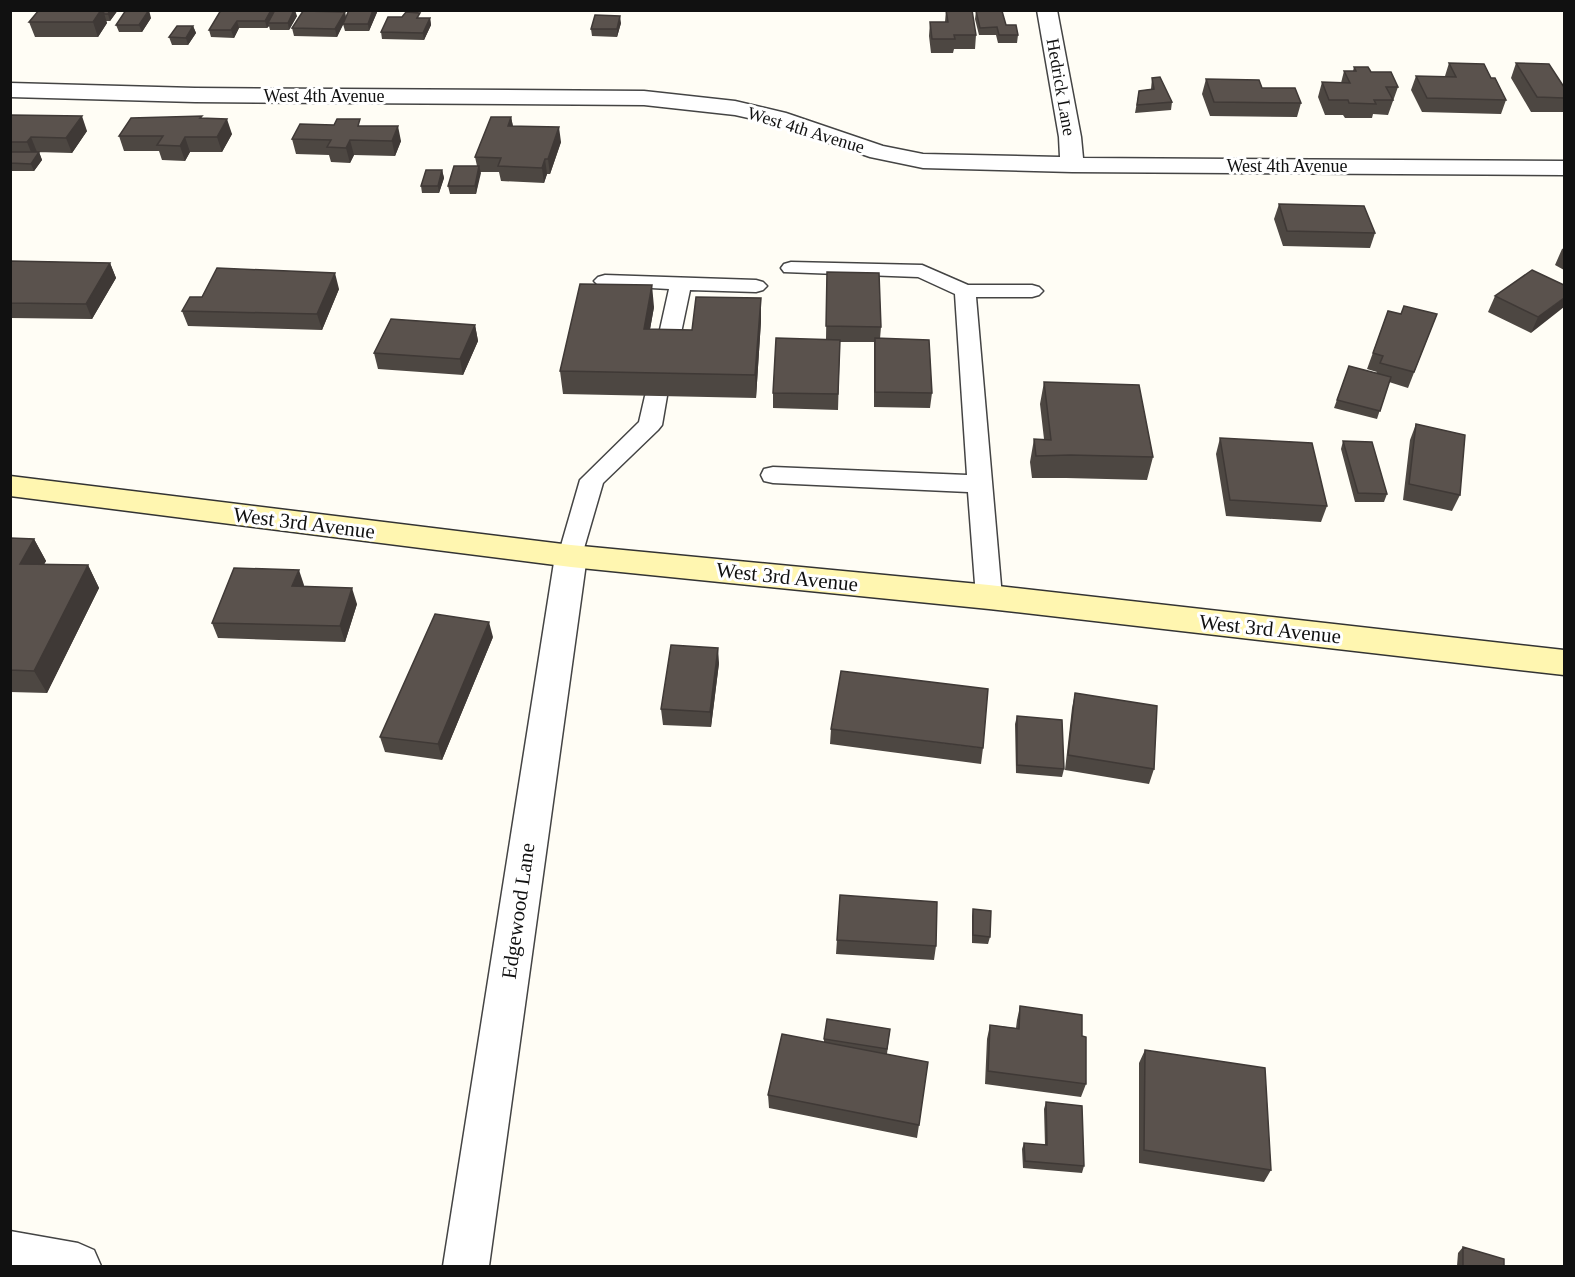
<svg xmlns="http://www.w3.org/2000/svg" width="1575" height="1277" viewBox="0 0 1575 1277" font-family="Georgia,serif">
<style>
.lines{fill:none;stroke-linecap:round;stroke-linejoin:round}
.lane-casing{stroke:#444;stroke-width:3}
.street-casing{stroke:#444;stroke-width:3}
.secondary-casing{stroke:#333;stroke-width:3}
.lane{fill:#fff;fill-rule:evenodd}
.street{fill:#fff;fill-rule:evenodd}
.secondary{fill:#fff6b0;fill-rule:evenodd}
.wall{fill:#4d4742}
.shaded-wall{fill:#3f3936}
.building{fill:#5a524d;stroke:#3f3936;stroke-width:1.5}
.labels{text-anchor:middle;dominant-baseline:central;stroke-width:6;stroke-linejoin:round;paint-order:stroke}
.far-street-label{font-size:18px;fill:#111;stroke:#fff}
.street-label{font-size:21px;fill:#111;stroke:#fff}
</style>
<rect width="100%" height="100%" fill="#fffdf5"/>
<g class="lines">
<!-- lane casing -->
<g class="lane-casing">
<path id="lane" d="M791 262 922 265 968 285H1032L1039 287 1043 291 1039 295 1032 297H976L1002 597 998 604 989 607 980 604 976 597 968 492 773 483 764 481 761 475 764 469 773 467 967 475 955 294 918 277 784 272 781 268 784 264Z
M605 275 756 280 763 282 767 286 763 290 756 292 690 290 677 352 674 357 666 359 658 357 655 352 669 289 598 285 594 281 598 277Z
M656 389 664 391 667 396 662 425 658 430 603 483 580 562 571 565 562 562 558 556 580 480 639 422 645 396 648 391Z"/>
</g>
<!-- street casing -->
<g class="street-casing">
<path id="street" d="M1037 10H1057L1081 137 1083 158 1564 161V175L1072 172 923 168 870 157 771 123 735 115 644 105 195 102 10 97V83L195 88 644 91 735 101 786 113 883 146 923 154 1060 157 1059 137Z
M571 545 582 548 587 556 489 1266H443L555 556 560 548Z
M10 1231 78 1243 94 1250 101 1266H10Z"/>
</g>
<!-- secondary casing -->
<g class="secondary-casing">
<path id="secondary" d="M10 476 571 545 989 585 1564 650V675L989 609 571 567 10 496Z"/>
</g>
<!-- lane -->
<use href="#lane" class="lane"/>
<!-- street -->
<use href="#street" class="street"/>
<!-- secondary -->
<use href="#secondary" class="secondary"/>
</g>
<!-- wall -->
<path class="wall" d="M39 10H118L110 21H106L107 23 98 37H35L29 22Z
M221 10 274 12 297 16 289 30H270L269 26 267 28H239L234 38 211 37 209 30Z
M378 10 369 31H345L343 24 337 37 294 36 292 28 345 12 346 18Z
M946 10 976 35 975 49H954L953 53H931L929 36 930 22H945Z
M976 11 1006 25 1018 35 1017 43H998L996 35H979L975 19Z
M151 18 142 32H119L116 25Z
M421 18H430L431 25 424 40 382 39 381 32Z
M621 23 617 37 592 36 591 29Z
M193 26 196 33 188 45H172L169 37Z
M1449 63 1491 78 1506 100 1501 114 1422 112 1411 90 1416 76H1445Z
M1516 63 1564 87V112H1531L1511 78Z
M1354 67 1371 72 1398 87 1388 115 1373 114 1372 118H1345L1343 115H1325L1318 97 1322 82 1341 83 1344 71H1353Z
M1152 78 1172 102 1171 110 1135 113 1139 91 1151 89Z
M1206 79 1262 88 1301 103 1297 117 1210 116 1202 94Z
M10 115 87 131 72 153 37 152H39L42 160 34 171H10Z
M511 117 513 126 561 142 550 174H547L544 183 501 181 499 172H480L476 194H450L448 186 477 166 475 157Z
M203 118 232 134 222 152H190L185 161 162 160 159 151H124L119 136Z
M361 126 401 141 395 156 354 155 350 163 331 162 329 155 296 154 292 139Z
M442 170 444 178 439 193H422L421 186Z
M1279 204 1375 233 1370 248 1283 246 1274 219Z
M1564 248V270L1555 265 1562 249Z
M10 261 110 263 116 278 92 319 10 318Z
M827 272 881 327 880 339 932 393 930 408 874 407V342H840L838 410 773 408V393L826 339Z
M1564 285 1531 333 1488 312 1495 296Z
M339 289 322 330 188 326 182 311 202 297Z
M761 298V321L756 398 563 394 560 371 654 307 650 329 692 330Z
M1388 311 1401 314H1437L1408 388 1389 382 1377 419 1334 408 1349 366 1376 373 1377 372 1367 369Z
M475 325 478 341 463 375 378 369 374 353Z
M1044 382 1153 457 1147 480 1066 478H1032L1030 462 1034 439H1044L1040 404Z
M1416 424 1460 495 1452 511 1403 500 1410 440Z
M1220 438 1327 506 1321 522 1226 516 1216 454Z
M1343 441 1387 494 1384 502H1355L1341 449Z
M10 538 34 539 46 561 44 564 88 565 99 588 47 693 10 692Z
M304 585V587L357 604 345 642 218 638 212 623Z
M493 637 442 760 385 752 380 737Z
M719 663 711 727 663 725 661 709Z
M1075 693 1154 769 1149 784 1065 770 1072 708Z
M1017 716 1064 769 1062 777 1016 773 1015 724Z
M831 729 983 748 981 764 830 744Z
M840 895 936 946 934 960 836 954Z
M973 909 990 937 988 944 972 943V916Z
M1020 1006 1082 1036 1086 1084 1081 1097 985 1084 987 1039 990 1025 1016 1028 1017 1020Z
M890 1029 887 1054 919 1125 917 1138 769 1108 768 1095 824 1042V1039Z
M1145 1050 1271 1170 1264 1182 1139 1163V1063Z
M1046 1102 1084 1166 1082 1173 1023 1168 1022 1149 1024 1143 1045 1145 1044 1109Z
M1463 1247 1504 1266H1457L1458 1253Z"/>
<!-- shaded-wall -->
<path class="shaded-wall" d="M101 10H103L107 23 98 37 93 22Z
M110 10H118L110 21 108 14Z
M149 10 151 18 142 32 139 25Z
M271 10H273L275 16 268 23 269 26 267 28 265 21Z
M294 10H295L297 16 289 30 288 23Z
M373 10H378L369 31 368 24Z
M345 12 346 19 337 37 335 29Z
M620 16 621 23 617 37V29Z
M430 18 431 25 424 40 423 33Z
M237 21 239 28 234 38 231 30Z
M193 26 196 33 188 45 186 38Z
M82 116 87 131 72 153 66 138Z
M511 117 514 132 508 126Z
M227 119 232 134 222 152 217 137Z
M398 126 401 141 395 156 392 141Z
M559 127 561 142 550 174 548 159Z
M31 137 37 152 33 157 27 142Z
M185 137 190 152 185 161 180 146Z
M350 140 354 155 350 163 346 148Z
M39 152 42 160 34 171 31 164Z
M545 159 547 174 544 183 542 168Z
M479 166 481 173 476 194 475 186Z
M442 170 444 178 439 193 438 186Z
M110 263 116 278 92 319 86 304Z
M335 273 339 289 322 330 317 314Z
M652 285 654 307 646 352 644 329Z
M761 298V321L756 398 755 375Z
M1564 298V307L1531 333 1538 317Z
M475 325 478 341 463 375 460 359Z
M34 539 46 561 32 586 20 564Z
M88 565 99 588 47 693 34 671Z
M299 570 304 585 298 602 292 586Z
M352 588 357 604 345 642 340 626Z
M489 622 493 637 442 760 438 744Z
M718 648 719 663 711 727 710 712Z"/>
<!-- building -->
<path class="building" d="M39 10H101L93 22H29Z
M103 10H110L108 14H104Z
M126 10H149L139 25H116Z
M221 10H271L265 21H237L231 30H209Z
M275 10H294L288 23H268Z
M349 10H373L368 24H343Z
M946 10H972L976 35H954L955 39H932L930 22H948Z
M303 11 345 12 335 29 292 28Z
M976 11H1002L1006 25H1016L1018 35H999L997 27 980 28Z
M406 12 420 13 417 18H430L423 33 381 32 388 17H402Z
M595 15 620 16 617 29H591Z
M177 26H193L186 38 169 37Z
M1449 63 1484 64 1491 78H1495L1506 100 1427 98 1416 76 1456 77Z
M1516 63 1549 64 1564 87V98L1537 97Z
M1354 67H1368L1371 72H1391L1398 87H1386L1393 100H1374L1376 104 1349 103 1348 100H1329L1322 82 1350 83 1344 71H1356Z
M1160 77 1172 102 1137 105 1139 91 1154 89 1152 78Z
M1206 79 1259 80 1262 88H1295L1301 103 1214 102Z
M10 115 82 116 66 138 31 137 27 142H10Z
M202 116 200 118 227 119 217 137H185L180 146 157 145 163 136H119L131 118Z
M491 117H511L508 126 559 127 548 159H545L542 168 498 166 501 158 475 157Z
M337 119H360L358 126H398L392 141 350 140 346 148 327 147 331 140 292 139 300 124 334 125Z
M10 152H39L31 164 10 163Z
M454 166H479L475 186H448Z
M426 170H442L438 186H421Z
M1279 204 1364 206 1375 233 1287 231Z
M10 261 110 263 86 304 10 303Z
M217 268 335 273 317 314 182 311 190 297H202Z
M1532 270 1564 285V298L1538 317 1495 296Z
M827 272 879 273 881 327 826 326Z
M580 284 652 285 644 329 692 330 696 297 761 298 755 375 560 371Z
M1404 306 1437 314 1414 372 1380 363 1383 356 1373 353 1388 311 1401 314Z
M391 319 475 325 460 359 374 353Z
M776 338 840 340 838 394 773 393Z
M875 338 929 340 932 393 875 392Z
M1349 366 1391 377 1380 411 1337 400Z
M1044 382 1139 385 1153 457 1070 455 1036 456 1034 439 1051 440Z
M1416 424 1465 435 1460 495 1409 484Z
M1220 438 1312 443 1327 506 1230 500Z
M1343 441 1372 442 1387 494 1358 493Z
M10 538 34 539 20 564 88 565 34 671 10 670Z
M234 568 299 570 292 586 352 588 340 626 212 623Z
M435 614 489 622 438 744 380 737Z
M671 645 718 648 710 712 661 709Z
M841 671 988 689 983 748 831 729Z
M1075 693 1157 706 1154 769 1068 755Z
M1017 716 1062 720 1064 769 1017 765Z
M840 895 937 902 936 946 837 940Z
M973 909 991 911 990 937 973 935Z
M1020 1006 1082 1015V1036L1086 1037V1084L988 1071 990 1025 1019 1029Z
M827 1019 890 1029 887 1049 824 1039Z
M782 1034 928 1062 919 1125 768 1095Z
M1145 1050 1265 1068 1271 1170 1144 1150Z
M1046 1102 1082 1106 1084 1166 1025 1161 1024 1143 1047 1145Z
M1463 1247 1504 1259V1266H1463Z"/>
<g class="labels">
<!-- far-street labels -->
<g class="far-street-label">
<text transform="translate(1061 87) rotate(80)">Hedrick Lane</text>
<text x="324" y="96">West 4th Avenue</text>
<text transform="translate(806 130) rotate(17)">West 4th Avenue</text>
<text x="1287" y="166">West 4th Avenue</text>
</g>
<!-- street labels -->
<g class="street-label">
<text transform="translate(304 523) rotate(7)">West 3rd Avenue</text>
<text transform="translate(787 577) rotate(6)">West 3rd Avenue</text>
<text transform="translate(1270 629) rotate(6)">West 3rd Avenue</text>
<text transform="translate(518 911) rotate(-82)">Edgewood Lane</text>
</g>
</g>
<!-- border -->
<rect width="1575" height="1277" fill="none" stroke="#111111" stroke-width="24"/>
</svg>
